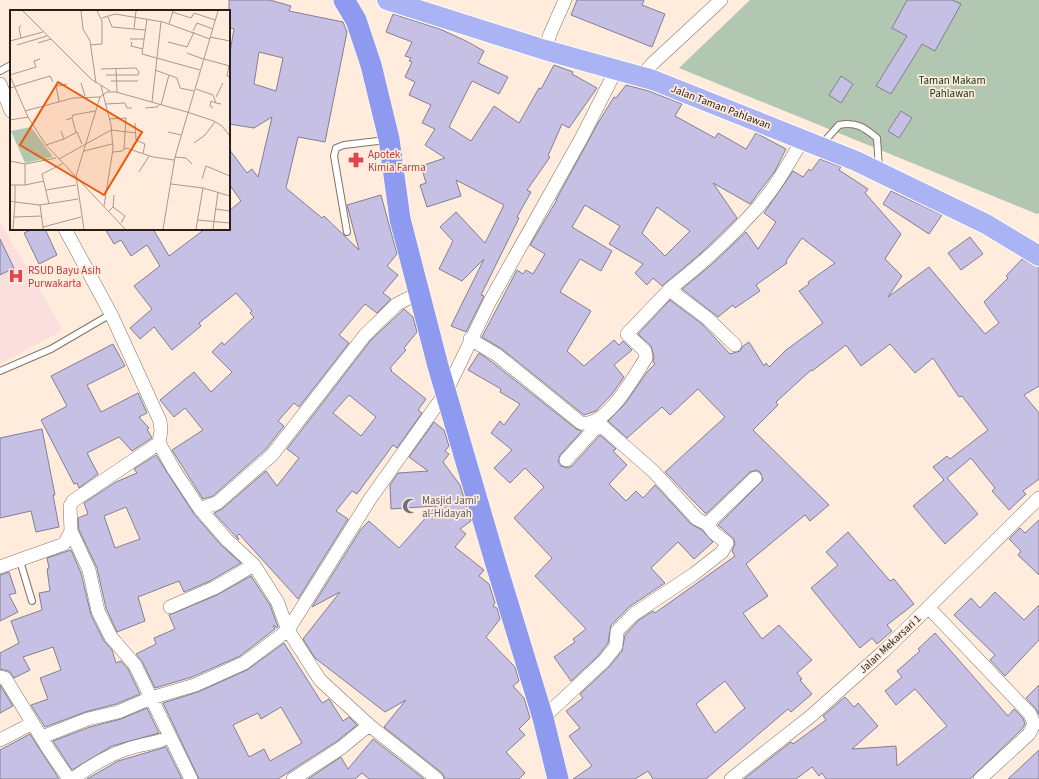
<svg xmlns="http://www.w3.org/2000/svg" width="1039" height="779" viewBox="0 0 1039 779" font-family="'Source Sans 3',sans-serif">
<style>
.medical{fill:#fadfde}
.green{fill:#b2c7b2}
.building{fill:#c6c0e4;stroke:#827f93;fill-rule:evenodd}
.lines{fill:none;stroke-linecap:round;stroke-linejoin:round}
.service-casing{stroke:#837365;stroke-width:8}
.minor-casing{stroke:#837365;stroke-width:14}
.primary-casing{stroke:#fff;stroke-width:22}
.trunk-casing{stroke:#fff;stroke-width:22}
.service{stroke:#fff;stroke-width:6}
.minor{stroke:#fff;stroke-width:13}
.primary{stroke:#aab3f3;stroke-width:20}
.trunk{stroke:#8e9aef;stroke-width:21}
.labels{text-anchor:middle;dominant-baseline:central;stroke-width:3.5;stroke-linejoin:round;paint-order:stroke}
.park-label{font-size:11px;fill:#0b350e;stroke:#ffecdc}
.street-label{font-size:11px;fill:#261f1a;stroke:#ffecdc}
.health-label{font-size:11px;fill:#be3a42;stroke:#ffecdc;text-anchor:start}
.worship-label{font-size:11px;fill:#5b616d;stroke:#ffecdc;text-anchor:start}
.inset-road{fill:none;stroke:#a89a8e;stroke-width:1}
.view{fill:#e8590c;fill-opacity:0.15;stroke:#e8590c;stroke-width:2}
.inset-edge{fill:none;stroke:#261f1a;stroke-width:2}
</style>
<rect width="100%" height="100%" fill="#ffecdc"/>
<!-- medical -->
<path class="medical" d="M0 222 63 330 0 364Z"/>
<!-- green -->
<path class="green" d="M750 0H1039V213L1037 214 679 68Z"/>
<!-- building -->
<path class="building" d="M229 0H270L291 6 289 11 343 22 347 32 325 142 298 137 286 188 322 218 324 216 359 250 347 205 381 195 397 254 387 266 398 275 383 293 391 299 377 313 365 304 339 335 349 343 299 407 294 403 278 421 284 426 266 449 213 496 203 499 172 450 203 430 185 408 174 417 160 400 194 372 211 392 232 372 212 352 222 342 224 345 254 317 250 313 252 311 236 293 199 323 201 326 172 350 154 327 140 339 130 328 152 309 134 286 160 266 147 245 131 256 121 240 114 244 105 229H153L169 256 205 229H229V211L241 201 229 184V149L247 173 252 169 258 177 272 117 254 128 229 124V58L234 29 229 27ZM259 52 283 58 276 91 254 84Z
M577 0H644L642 5 665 14 652 47 571 15Z
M907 0H952L961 4 935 51 922 44 891 94 876 86 907 36 892 28Z
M393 14 440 29 466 41 484 51 478 63 508 77 499 94 472 81 449 127 471 141 494 106 519 123 539 88 541 89 554 65 573 72 572 74 597 88 569 128 562 124 548 156 550 157 527 190 531 192 517 217 519 218 481 295 484 296 466 332 451 326 484 259 462 281 439 269 453 241 440 227 456 212 485 243 504 205 456 180 461 196 427 207 420 185 426 183 421 166 445 158 425 145 435 129 422 123 431 105 409 95 415 82 405 77 412 62 409 61 411 58 405 56 412 42 386 32Z
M841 76 853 84 841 103 829 95Z
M626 85 649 91 682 104 675 116 715 138 718 133 746 149 756 133 786 149 775 171 750 204 713 183 737 218 700 254 662 286 653 278 647 285 635 273 643 264 609 244 620 226 585 205 572 227 612 251 601 271 580 259 560 292 591 311 567 351 584 366 614 340 619 345 623 341 632 350 614 365 624 377 612 394 596 411 584 415 502 349 482 337 517 270 523 274 526 270 533 274 545 254 530 245 557 200H556L598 123 614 97 616 98ZM657 207 690 231 665 256 642 233Z
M901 111 912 118 899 138 888 131Z
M820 159 841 167 839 170 868 189 865 193 901 234 885 259 902 276 888 297 929 267 985 334 999 323 984 302 1008 278 1006 276 1022 259 1039 267V386L1024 395 1039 413V479L1023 491 1026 494 1009 510 992 491 995 488 971 458 947 478 978 514 945 544 913 506 944 480 933 467 947 456 950 459 988 430 962 396 959 397 933 358 915 373 890 344 861 366 846 345 812 371 811 370 776 402 778 405 753 430 829 505 810 521 805 515 746 564 768 596 743 613 762 639 779 625 812 660 797 673 802 679 800 680 812 694 791 712 788 709 706 779H653L648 771 635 779H573L592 766 569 736 580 728 566 711 583 698 580 694 610 666 622 651 625 635 639 620 653 611 655 613 735 556 732 551 735 544 734 539 718 525 763 480 760 472 757 470 750 472 706 514 665 472 725 417 698 389 670 415 662 407 627 438 608 421 625 404 647 372 655 364 653 362 654 357 651 346 638 334 670 300 702 324 730 354 740 351 743 346 749 342 764 366 766 363 769 367 786 350 823 323 799 291 809 284 808 282 835 263 802 238 786 261 787 263 756 285 760 291 735 308 733 305 718 317 682 289 710 266 746 232 758 249 776 222 764 213 793 171 803 177 809 169 811 171ZM725 681 745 708 715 733 696 704Z
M891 191 942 215 929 234 883 204Z
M33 229H45L57 255 39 264 24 233Z
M970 237 983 254 961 270 948 253Z
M0 239 14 268 0 275Z
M404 309 413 317 417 332 404 348 406 350 390 368 392 370 391 371 426 399 418 410 422 413 397 448 393 445 357 494 352 491 336 511 348 519 298 599 239 534 237 536 239 540 214 513 222 509 266 471 277 486 299 458 287 449 371 340ZM349 395 376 417 361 436 333 413Z
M113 344 125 366 87 385 101 412 138 393 147 413 139 417 149 428 147 429 152 438 132 451 119 437 87 453 98 474 79 488 77 483 74 484 41 420 67 406 51 376Z
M479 353 492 362 576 429 582 431 560 455 558 462 561 466 568 468 572 466 600 435 616 449 613 451 627 465 609 484 626 501 636 491 643 498 655 485 691 524 702 530 713 542 694 559 678 542 651 568 665 583 629 607 611 625 608 643 598 656 571 681 554 657 575 642 573 639 586 629 535 576 552 558 514 518 544 487 525 468 510 483 494 468 512 450 491 433 500 421 504 425 520 404 500 392 501 389 468 370Z
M434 422 444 430 449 446 445 451 449 454 443 462 460 485 471 521 460 529 466 534 455 547 484 570 479 576 489 584 495 603 493 606 497 608 500 619 486 637 515 667 519 681 513 686 524 698 530 718 519 729 525 735 506 752 525 773 519 779H445L442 773 384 727 406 700 385 712 315 658 303 639 340 592 312 607 361 529 369 521 399 548 436 506 391 509 390 485 398 473 428 471 409 457Z
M42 429 55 495H53L59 527 36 532 31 511 0 518V438Z
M156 455 194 514 221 545 241 563 210 581 184 592 179 581 138 597 145 621 117 632 106 608 97 568 79 530 78 518 88 514 84 503 116 482 137 473 134 469ZM126 507 140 539 115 548 104 516Z
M1039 520V575L1018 555 1021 551 1009 539 1020 528 1025 533Z
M848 532 890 581 894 579 914 604 887 625 892 631 877 644 872 638 860 648 811 588 838 565 826 552Z
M71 550 81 573 91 615 104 641 112 650 116 663 121 661 128 669 140 694 116 704 85 712 45 727 31 705 48 699 40 678 61 670 53 647 23 657 30 670 14 678 9 671 0 669V653L19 643 11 621 42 610 39 593 50 591 47 569 49 568 47 558Z
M9 572 16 593 9 595 18 612 0 621V575Z
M251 576 270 605 278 627 277 628 273 625 275 629 240 656 192 677 155 688 142 661 136 654 156 644 154 638 175 629 169 615 217 595Z
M995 592 1024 620 1039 605V640L1005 676 990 660 995 655 954 615 971 598 980 608Z
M935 633 1008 716 1014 709 1023 718 1025 724 1022 729 970 779H826L822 773 819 776 812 767 796 779H744L791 742 793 744 826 720 823 716 845 697 854 707 858 703 878 726 852 749 896 746 897 766 947 726 915 689 896 705 885 691 902 677 897 671 920 651 918 649Z
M284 643 322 703 329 699 343 721 349 717 357 725 337 741 278 779H199L163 703 198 692 247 670ZM281 707 302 743 270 761 264 749 249 757 233 725 258 713 261 719Z
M0 685 13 706 0 713Z
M1039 685V715L1036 709 1026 698Z
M147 708 159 733 112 746 72 770 53 741 90 727 121 719Z
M30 734 59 779H0V750Z
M373 739 424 779H369L362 773 355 779H308L341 757 348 769Z
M166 747 182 779H87L118 761Z
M1039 750V779H1008Z"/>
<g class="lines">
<!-- service casing -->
<g class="service-casing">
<path id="service" d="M0 71 11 65
M822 144 839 125C856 121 865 128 877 138L879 169
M347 232 334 156 336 148 344 145 386 140
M0 371 51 349 111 314
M20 561 32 601"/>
</g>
<!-- minor casing -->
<g class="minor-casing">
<path id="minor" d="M545 50 550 34 565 0
M641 77 652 64 721 0
M0 84 11 111
M65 229 111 314 160 421 161 430 159 443 174 470 200 509 227 540 254 565 277 601 288 630 320 680 369 725 437 779
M470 339 497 355 581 423C607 428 634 376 646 358L645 351 627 334 671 288
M735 345 707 318 675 294 671 288C702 264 731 237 757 208 775 188 789 163 803 139
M596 421 653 471 697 519 707 524
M566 460 600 423
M200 509 217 503 272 455 365 335 397 304 419 293
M71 531 89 570 98 611 111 637 135 665 191 779
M0 567 64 544 71 531 70 506 73 501 159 443
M170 607 214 588 254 565
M929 608 1030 714 1034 724 1029 734 980 779
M0 677 5 678 49 750 69 779
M543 718 604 661 616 646 617 631 634 614 694 574 722 552 727 543 714 533 707 524 755 478
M42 737 88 719 118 712 151 698 195 685 244 663 288 630 370 499 446 392 490 301 582 137 616 70
M0 740 33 723
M73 779C94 763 117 750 142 745 154 742 157 743 169 737
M293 779 341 748 369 725
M731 779 811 716 884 651 1039 498"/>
</g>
<!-- primary casing -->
<g class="primary-casing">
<path id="primary" d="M387 0 545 50 653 80 856 161 986 224 1039 256"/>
</g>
<!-- trunk casing -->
<g class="trunk-casing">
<path id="trunk" d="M344 0 356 20 371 65 389 139 400 219 438 366 495 561 543 718 558 779"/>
</g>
<!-- service -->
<use href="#service" class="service"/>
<!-- minor -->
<use href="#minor" class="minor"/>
<!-- primary -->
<use href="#primary" class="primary"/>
<!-- trunk -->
<use href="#trunk" class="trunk"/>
</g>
<!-- icons -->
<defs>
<g id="pharmacy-bare" transform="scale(1.2)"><path d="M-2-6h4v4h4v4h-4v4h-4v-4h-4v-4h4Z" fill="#e0444e" stroke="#ffecdc" stroke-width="2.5" paint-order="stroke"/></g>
<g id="hospital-bare" transform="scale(1.2)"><path d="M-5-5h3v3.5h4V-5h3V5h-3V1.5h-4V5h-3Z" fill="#e0444e" stroke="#ffecdc" stroke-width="2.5" paint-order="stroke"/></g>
<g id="mosque-bare" transform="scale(1.2)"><path d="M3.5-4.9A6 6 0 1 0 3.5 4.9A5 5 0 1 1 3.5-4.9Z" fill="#6b7280" stroke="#ffecdc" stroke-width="2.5" paint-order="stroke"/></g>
</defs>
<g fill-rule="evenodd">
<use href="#pharmacy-bare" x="356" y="160"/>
<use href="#hospital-bare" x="16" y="276"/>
<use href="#mosque-bare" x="410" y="506"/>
</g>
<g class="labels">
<!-- park labels -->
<g class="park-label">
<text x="952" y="80">Taman Makam<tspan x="952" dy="13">Pahlawan</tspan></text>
</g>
<!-- street labels -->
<g class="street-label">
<text transform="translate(721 107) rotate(21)">Jalan Taman Pahlawan</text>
<text transform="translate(890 644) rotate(-43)">Jalan Mekarsari 1</text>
</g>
<!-- health labels -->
<g class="health-label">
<text x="368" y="154">Apotek<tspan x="368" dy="13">Kimia Farma</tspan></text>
<text x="28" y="270">RSUD Bayu Asih<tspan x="28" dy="13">Purwakarta</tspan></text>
</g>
<!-- worship labels -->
<g class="worship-label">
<text x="422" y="500">Masjid Jami'<tspan x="422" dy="13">al-Hidayah</tspan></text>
</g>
</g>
<!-- overview -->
<g transform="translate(10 10)">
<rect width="220" height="220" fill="#ffecdc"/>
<path d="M21 117 43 147 15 153 1 121Z" fill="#b2c7b2"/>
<path class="inset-road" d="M13 1 81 69 100 81M71 1 73 19 80 31 86 73M162 2 181 8 184 3 205 10M98 7 102 17 135 20M92 8 105 4 153 12 200 29M137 9 132 44 190 60M159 14 163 1M11 15 9 18 11 28M124 19 126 1M183 21 187 13 203 19M200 27 220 31M120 29H134M0 31 33 22M122 32 121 36 133 39M158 32 177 37 184 22M28 33 41 29M7 35 37 26M80 35 92 34V11L87 1M177 43 193 49M194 49 220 56M219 55 217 66 220 67M106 58 107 82M91 59 126 58 129 62 128 65H96M145 60 167 68 170 78 184 81M0 65 26 57 24 51 30 49M0 66 18 107 36 135 115 219M101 71H128M71 73 75 86M91 76 101 115 103 139 94 196M0 78 40 66 43 72M186 79 203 85 206 93 211 94M206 87 213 73M49 91 46 76 57 74M142 92 151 12M95 94 115 93 117 98H122M151 95 159 65M135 98 147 97 150 94M203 98 200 96 201 91 206 93M15 101 63 88 90 87M177 102 204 111 212 116 220 126M62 108 66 122M99 109 116 108 114 139M0 110 18 107M56 110 62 108 63 105 85 101M125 113 126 130 135 134 133 143M158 122 171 125M54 129 67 122 72 134M184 133 195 125 205 112M36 135 54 129 51 121M74 141 102 134M103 142 112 141 116 138 143 147 164 150M165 147 176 148 182 154M49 149 101 120 126 123M0 151 15 154 46 148M129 162 139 146M192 169 196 156 220 166M161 174 193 178 220 186M0 175H15V154M15 175 34 171M36 180 66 175M0 191 5 192V175M39 194 32 164 52 154M30 195 33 217M103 197 115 206 111 213M205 199 220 201M99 201 103 197 104 185M4 207 32 206M187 210 220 213M3 219 5 192 30 195 68 189M33 219V217L71 207M74 219 66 166 90 87 97 82H106L177 102M153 219 165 147 208 1M186 219 193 178M203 219 208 182"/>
<path class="view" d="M48 72 132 122 94 185 10 135Z"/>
<rect width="220" height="220" class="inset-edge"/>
</g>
</svg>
